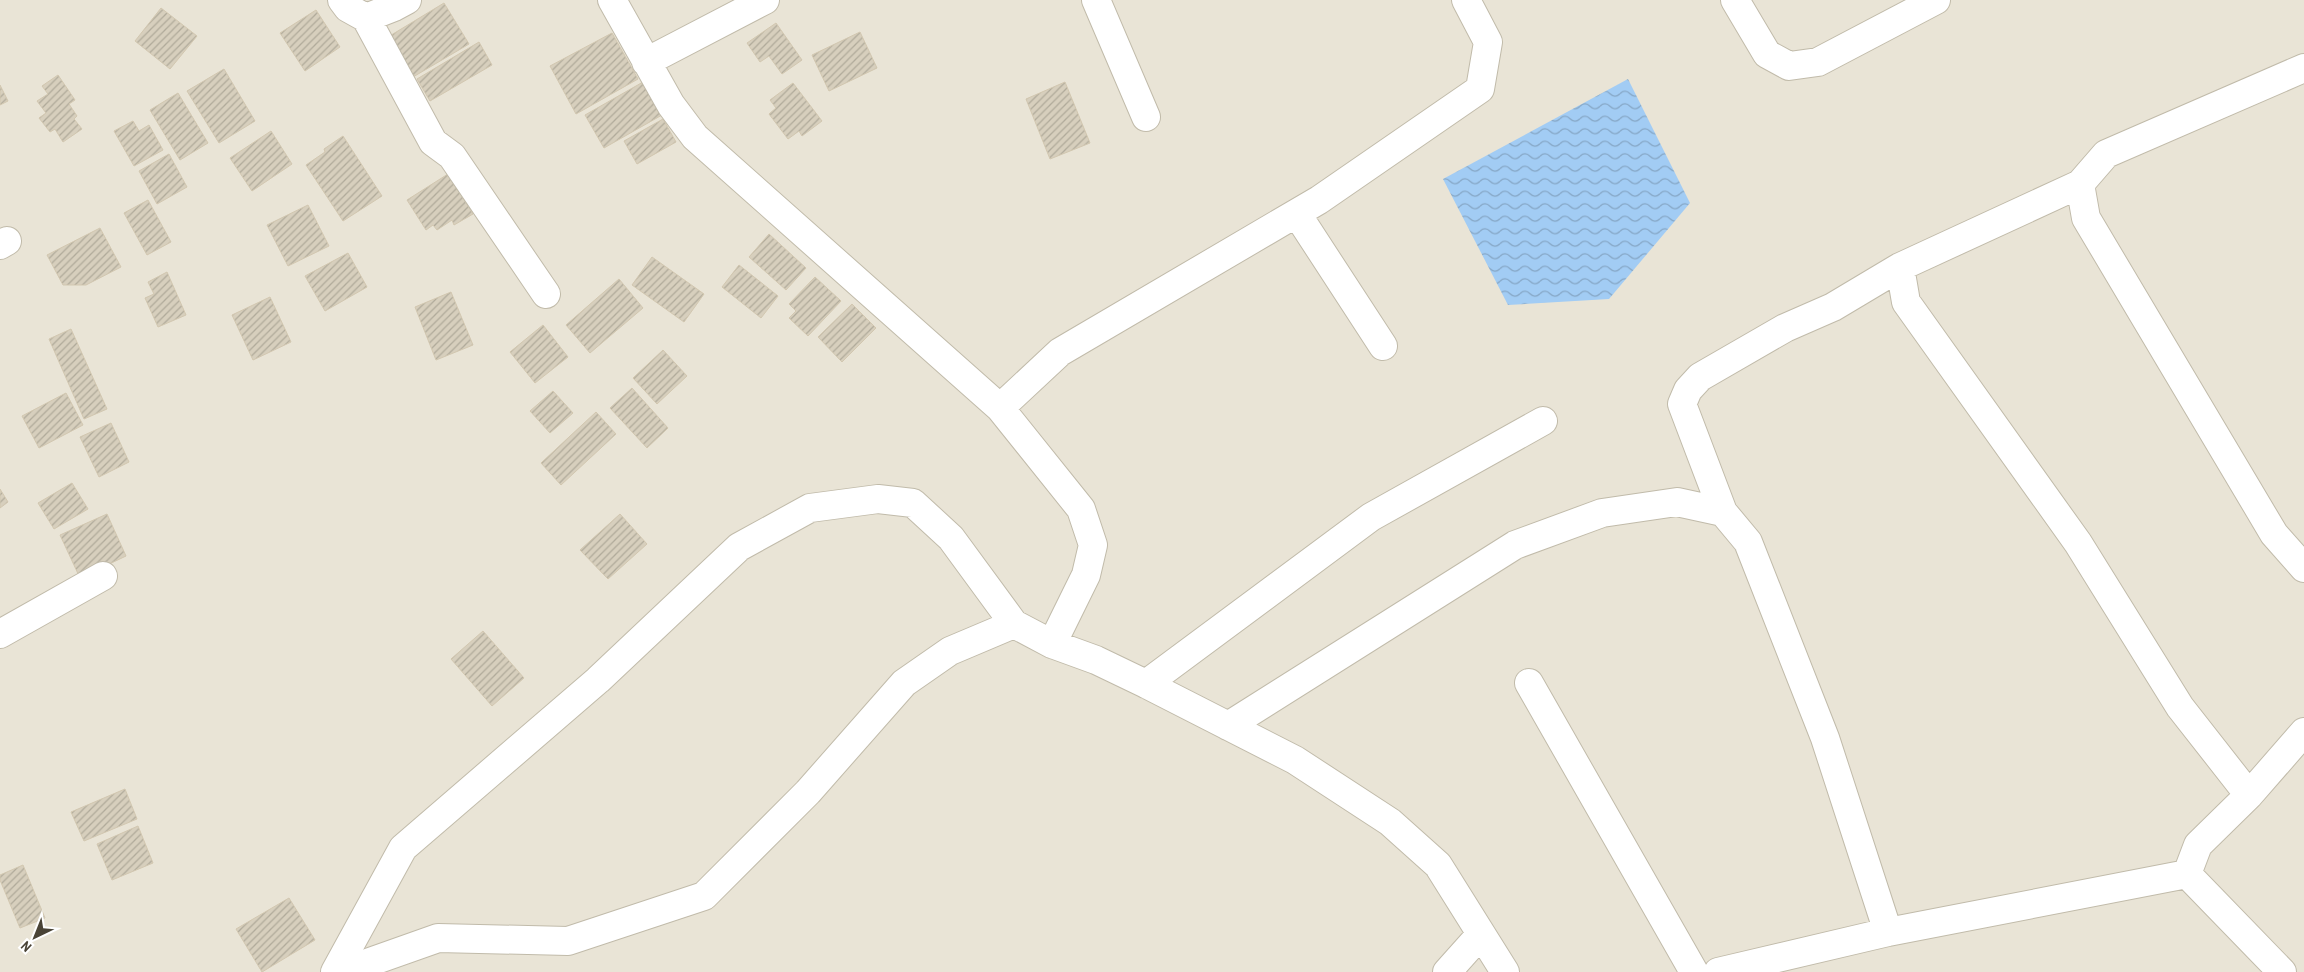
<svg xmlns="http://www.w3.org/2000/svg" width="2304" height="972" viewBox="0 0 2304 972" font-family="'Archivo Narrow',sans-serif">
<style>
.residential{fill:#e9e4d6}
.water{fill:url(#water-waves)}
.building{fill:url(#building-hatch);stroke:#d2c7b0}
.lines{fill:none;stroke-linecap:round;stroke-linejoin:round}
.minor-casing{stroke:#c1bbaa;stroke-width:30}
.minor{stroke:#fff;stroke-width:28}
</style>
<defs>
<pattern id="water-waves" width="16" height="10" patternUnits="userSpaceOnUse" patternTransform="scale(1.25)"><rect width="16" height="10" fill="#a2ccf4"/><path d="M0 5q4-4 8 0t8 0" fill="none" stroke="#86a7c6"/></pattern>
<pattern id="building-hatch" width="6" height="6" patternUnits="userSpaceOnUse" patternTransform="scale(1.25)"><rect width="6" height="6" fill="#d7cfbd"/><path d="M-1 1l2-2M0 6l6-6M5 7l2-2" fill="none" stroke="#b0aa9a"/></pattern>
</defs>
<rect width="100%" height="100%" fill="#f5f2e8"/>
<!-- residential -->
<path class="residential" d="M0 0H2304V972H0Z"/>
<!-- water -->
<path class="water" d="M1628 79 1690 203 1609 299 1508 305 1443 179Z"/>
<!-- building -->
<path class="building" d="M444 3 469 44 413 77 388 37Z
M161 8 197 36 170 69 135 41Z
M316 10 340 47 305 71 280 33Z
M776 23 802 60 782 74 769 56 760 62 747 43Z
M860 32 877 68 829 91 812 55Z
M612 33 638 79 576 114 550 66Z
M479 42 492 65 430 101 417 79Z
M224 69 255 121 219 143 187 91Z
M58 75 75 100 69 104 77 116 74 119 82 129 63 142 55 129 50 132 39 118 46 113 37 101 48 94 42 86Z
M643 82 662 115 604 148 585 115Z
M1065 82 1090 143 1050 159 1026 99Z
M793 83 822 121 802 136 799 131 788 139 769 114 776 108 770 100Z
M0 85 8 101 0 105Z
M178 93 208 143 180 160 150 110Z
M663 119 676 142 637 164 624 141Z
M133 121 139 131 149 125 163 150 134 166 114 131Z
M271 131 292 164 252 191 230 158Z
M343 136 382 196 343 221 306 165 325 152 324 149Z
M169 154 187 187 157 204 139 171Z
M448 174 473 214 454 225 452 220 437 230 433 225 426 230 407 200Z
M148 200 171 242 147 255 124 213Z
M308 205 329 246 288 266 267 225Z
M100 228 121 267 86 285H63L47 255Z
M769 234 806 268 786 290 749 257Z
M348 253 367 287 325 311 305 276Z
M652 257 704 294 684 322 632 285Z
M739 265 778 296 761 318 722 287Z
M167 272 186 315 158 327 145 298 154 294 148 282Z
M815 277 841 301 808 336 789 318 796 311 789 304Z
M619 279 643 308 590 353 566 325Z
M451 292 473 345 436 360 415 307Z
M270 297 291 342 253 360 232 315Z
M852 304 876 328 842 362 818 337Z
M543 325 568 357 535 383 510 352Z
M71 329 107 409 84 419 49 339Z
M663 350 687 376 657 404 633 378Z
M632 388 668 428 647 448 610 408Z
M553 391 573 413 550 433 530 411Z
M66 393 83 425 39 448 22 416Z
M596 412 616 434 561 485 541 463Z
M111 423 129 462 99 477 80 437Z
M72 483 88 509 54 529 38 503Z
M0 489 8 502 0 508Z
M107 514 126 556 80 578 60 535Z
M620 514 647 544 608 579 580 550Z
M483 631 524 678 492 706 451 659Z
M125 789 137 819 84 841 71 812Z
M138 826 153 863 112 880 97 844Z
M23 865 45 918 20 928 0 880V875Z
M289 898 315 940 262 972 236 929Z"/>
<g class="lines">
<!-- minor casing -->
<g class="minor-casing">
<path id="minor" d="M342 0 348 8 366 18 394 7 407 0
M612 0 671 105 695 137 1000 408 1081 509 1093 545 1086 575 1052 644
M1096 0 1146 117
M1735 0 1767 54 1789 66 1818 62 1936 0
M366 18 433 142 452 156 546 294
M646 62 765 0
M2304 68 2106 154 2080 184 2086 218 2274 534 2304 568
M1297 214 1383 346
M0 245 7 241
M1900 267 1906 302 2078 543 2180 707 2249 795
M1000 408 1060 352 1319 200 1480 89 1488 42 1466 0
M1723 512 1682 404 1688 390 1700 377 1785 328 1833 307 1900 267 2080 184
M0 634 103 576
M1529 683 1694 972
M1146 684 1371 517 1543 421
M1228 726 1515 545 1602 513 1677 502 1723 512 1748 542 1825 738 1888 932
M2187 874 2282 972
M335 972 403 848 598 680 739 547 810 508 878 499 913 503 951 538 1014 624
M342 972 438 938 568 941 704 896 808 792 904 683 950 651 1014 624 1052 644 1096 660 1146 684 1295 760 1390 822 1438 865 1505 972
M1447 972 1481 934
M1718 972 1888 932 2187 874 2198 845 2249 795 2304 732"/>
</g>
<!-- minor -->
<use href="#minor" class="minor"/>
</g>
<!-- north arrow -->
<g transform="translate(35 937) rotate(223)" stroke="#ffffff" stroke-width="4" paint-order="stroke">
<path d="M0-4L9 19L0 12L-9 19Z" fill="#494336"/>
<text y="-8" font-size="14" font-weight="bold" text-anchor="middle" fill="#494336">N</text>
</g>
</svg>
